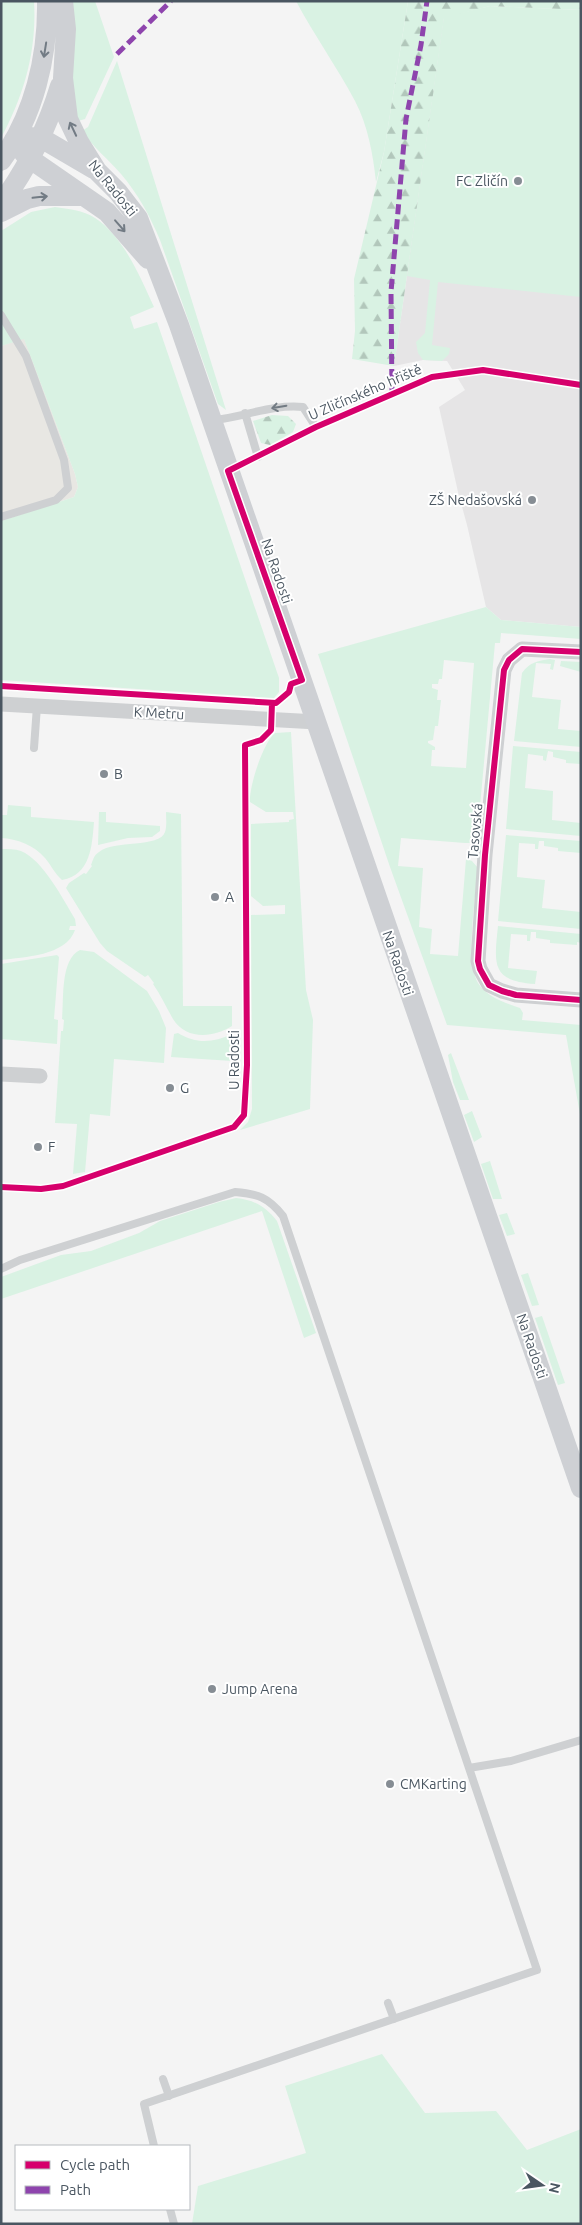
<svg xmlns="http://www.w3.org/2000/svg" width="582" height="2225" viewBox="0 0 582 2225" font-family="Ubuntu,sans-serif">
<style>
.commercial{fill:#e8e7e3}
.education{fill:#e6e5e6}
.green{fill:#d9f2e3;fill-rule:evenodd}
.forest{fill:url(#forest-firs)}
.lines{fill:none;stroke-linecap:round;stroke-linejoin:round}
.service{stroke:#ced0d2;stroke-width:8}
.minor{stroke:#ced0d2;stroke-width:15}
.secondary{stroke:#ced0d4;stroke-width:20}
.quiet{stroke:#8e44ad;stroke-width:5;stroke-dasharray:10 5;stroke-linecap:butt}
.cycleway-casing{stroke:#fff;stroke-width:9}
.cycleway{stroke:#d6006c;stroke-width:6}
.oneway{stroke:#727b84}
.oneway2{stroke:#727b83}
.poi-dot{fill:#868d94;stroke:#fff;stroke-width:2}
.labels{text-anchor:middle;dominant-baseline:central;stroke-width:4;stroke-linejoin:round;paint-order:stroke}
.poi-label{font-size:14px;fill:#4a5661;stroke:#fff;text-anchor:start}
.street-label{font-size:14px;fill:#4a5661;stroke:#fff}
</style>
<defs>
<pattern id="forest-firs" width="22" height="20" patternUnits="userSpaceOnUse" patternTransform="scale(1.25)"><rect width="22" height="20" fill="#d9f2e3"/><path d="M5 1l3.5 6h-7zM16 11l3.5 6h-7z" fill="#b2c7bb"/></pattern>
</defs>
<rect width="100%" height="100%" fill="#f4f4f4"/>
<!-- commercial -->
<path class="commercial" d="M24 338 75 474 78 487 74 497 1 521V346Z"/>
<!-- education -->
<path class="education" d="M581 10V627L501 620 486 607 467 525 458 492 439 407 465 390 447 361 423 360 394 366 444 17Z"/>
<!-- green -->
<path class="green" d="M1 1H34C37 51 24 95 1 138Z
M72 1H95L114 57 85 119 78 121 72 106Z
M296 1H408L384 152 376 182C373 154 368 126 355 101 337 67 314 35 296 1Z
M490 6 581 10V297L438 282 432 345 450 348 449 354 442 361 423 360 418 353 416 342 425 333 430 280 407 276 444 17Z
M117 61 226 410 218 404 160 240C150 216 138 194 121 174 108 159 93 147 82 131L88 127Z
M55 207C68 209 83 210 95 218 124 237 140 277 154 307L130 317 134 329 157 322 279 678V692L274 698 1 680V521L74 497 78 487 75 474 24 339 1 346V231L31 212Z
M486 607 501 620 581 627V639L501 633 500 643H495L477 839 471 843H465L401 838 398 866 423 868 419 927 432 929 430 954 458 956 466 859 472 861 478 868C476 894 465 961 478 983 487 997 505 1003 520 1008L523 1013 522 1020 581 1025V1120L566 1035 447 1025 390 867 318 654ZM444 660 474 663 466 768 431 766 432 750H435V747L428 743V741L433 740 435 726H438L441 700H437L438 690 432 688V684H438L439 679H442Z
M550 659 555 660 553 670 550 669 551 664 536 663 532 697 561 700 558 729 581 731V747L514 741 522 673C530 662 537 661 550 659Z
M561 661 581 662V672L560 666Z
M291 732 306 990 313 1020 310 1109 240 1130 248 1122 252 1109 251 915 285 914V905L263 906 251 896V824L289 822V820L294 819 293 812H266L250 802C249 786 263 743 275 733Z
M513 746 581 752V764L566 763V760L553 757V752L548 751 546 761 543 760V756L528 754 525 788 553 791 552 820 581 823V836L506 829Z
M8 805 31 807V817L94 822C92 845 91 875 62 880 55 874 51 865 45 858 34 845 17 839 1 838V815H7Z
M99 812H106V822L160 826V831L152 837 128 838 98 845Z
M166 812 181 814 183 1006H232V1026C213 1038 186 1040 173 1019 166 1007 161 995 153 984L154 983 148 975 145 977 107 951 100 943 66 888 69 883 84 873 86 874 92 866 91 865C93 860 94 855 99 852 113 840 160 848 165 832 167 826 166 818 166 812Z
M506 835 581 841V853L558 851V848L544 846V841H539L538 849H535V844L519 843 517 877 545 880 542 908 581 912V929L498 921Z
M1 849C8 849 15 849 21 851 43 860 63 899 75 919L76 926H70L69 930H75C66 956 24 957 1 960Z
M498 926 581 934V943L577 942V945L550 943V940L536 938V932H531L530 941H527V935L511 934 508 968 537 971 535 984C491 981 494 964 498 926Z
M80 950 94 952 147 991 159 1011 166 1028 164 1063 114 1059 110 1116 90 1114 85 1172 73 1174 77 1124 55 1123 61 1031H63L64 1020 62 1019C64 1000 60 959 80 950Z
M57 955 59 957 54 1019 58 1020 57 1044 1 1039V964Z
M178 1033C196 1044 213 1043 232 1034V1061L171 1057 174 1034Z
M451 1053 469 1100H460L453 1082 448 1055Z
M472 1111 482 1137 474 1142 464 1115Z
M490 1161 502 1199H493L481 1164Z
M236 1198C255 1200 266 1207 277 1221L316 1333 304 1338 262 1211 1 1299V1277L61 1255 91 1251 139 1233 160 1221 219 1202Z
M507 1213 515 1234 507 1236 499 1215Z
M528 1273 539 1305 532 1306 521 1275Z
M542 1316 565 1383 558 1385 535 1318Z
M382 2054 425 2113 496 2111 527 2150 581 2129V2224H192L198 2186 306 2153 285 2086Z"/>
<!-- forest -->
<path class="forest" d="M408 1H581V10L490 6 444 18 394 366 352 359 355 331 354 279 384 152Z
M272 415 288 416 296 424 293 432 270 445 261 443 253 421Z"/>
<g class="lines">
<!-- service -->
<path class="service" d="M1 315 26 356 64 460 68 488 56 500 1 517
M245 413 258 457
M214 420C244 417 272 404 303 407L316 427
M230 470 316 427 432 377 483 370 581 385
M34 748 37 706
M1 1269 20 1260 235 1192C258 1194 268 1197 283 1216L469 1768 511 1761 581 1740
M388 2003 394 2019
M163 2079 169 2096
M154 2146 144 2104 537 1970 469 1768
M170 2209 174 2224"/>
<!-- minor -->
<path class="minor" d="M581 652 522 649 509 660 504 670 485 855 478 961 480 969 489 985 502 991 516 995 581 1000
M1 704 317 722
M1 1074 40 1076"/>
<!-- secondary -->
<path class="secondary" d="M63 1 66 29 63 78 68 119 79 142 97 171 118 192 138 218 179 325 581 1488
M29 137 41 138 94 169
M14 140 26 156 107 212 148 259
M1 161C34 115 48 57 47 1
M1 204C28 167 47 129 60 86
M1 212 27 199 39 196H82"/>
<!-- quiet -->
<path class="quiet" d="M117 54 171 1
M392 394 391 292 406 119 421 45 427 1"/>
<!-- cycleway casing -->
<g class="cycleway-casing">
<path id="cycleway" d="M581 652 522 649 509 660 504 670 485 855 478 961 480 969 489 985 502 991 516 995 581 1000
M1 686 276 703 289 692 291 684 302 680 228 471 316 427 432 377 483 370 581 385
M1 1187 41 1189 63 1186 234 1127 244 1115 247 1065 245 745 261 740 271 730 272 703"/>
</g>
<!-- cycleway -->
<use href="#cycleway" class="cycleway"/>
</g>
<!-- one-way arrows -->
<defs><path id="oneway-shaft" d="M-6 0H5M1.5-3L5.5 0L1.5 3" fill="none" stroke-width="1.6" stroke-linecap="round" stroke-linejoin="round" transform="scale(1.25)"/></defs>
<g class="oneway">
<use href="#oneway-shaft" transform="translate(45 50) rotate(99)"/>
<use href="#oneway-shaft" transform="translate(73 129) rotate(-115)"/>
<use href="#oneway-shaft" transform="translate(40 197) rotate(-6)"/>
<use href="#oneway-shaft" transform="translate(120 226) rotate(49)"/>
</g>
<use class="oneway2" href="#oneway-shaft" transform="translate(279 407) rotate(170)"/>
<!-- markers -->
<g class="poi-dot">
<circle cx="518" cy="181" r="5"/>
<circle cx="532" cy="500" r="5"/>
<circle cx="104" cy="774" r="5"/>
<circle cx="215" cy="897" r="5"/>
<circle cx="170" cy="1088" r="5"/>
<circle cx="38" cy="1147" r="5"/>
<circle cx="212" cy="1689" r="5"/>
<circle cx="390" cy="1784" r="5"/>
</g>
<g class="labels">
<!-- poi labels -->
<g class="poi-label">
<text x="508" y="181" text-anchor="end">FC Zličín</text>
<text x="522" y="500" text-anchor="end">ZŠ Nedašovská</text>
<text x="114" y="774">B</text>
<text x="225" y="897">A</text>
<text x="180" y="1088">G</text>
<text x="48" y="1147">F</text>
<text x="222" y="1689">Jump Arena</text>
<text x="400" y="1784">CMKarting</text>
</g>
<!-- street labels -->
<g class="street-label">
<text transform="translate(113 188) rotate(51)">Na Radosti</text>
<text transform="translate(365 392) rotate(-23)">U Zličínského hřiště</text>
<text transform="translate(277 571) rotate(71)">Na Radosti</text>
<text transform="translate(159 713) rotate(3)">K Metru</text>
<text transform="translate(475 831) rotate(-85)">Tasovská</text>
<text transform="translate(398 963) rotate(71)">Na Radosti</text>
<text transform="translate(234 1060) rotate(-90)">U Radosti</text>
<text transform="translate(532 1346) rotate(71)">Na Radosti</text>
</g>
</g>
<!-- border -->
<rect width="582" height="2225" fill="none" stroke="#4a5661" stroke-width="5"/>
<!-- legend -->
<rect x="15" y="2145" width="175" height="65" fill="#ffffff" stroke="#b7bbc0"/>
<rect x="25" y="2161" width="25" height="8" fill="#d6006c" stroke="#b7bbc0"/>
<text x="60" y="2170" font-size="15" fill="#4a5661">Cycle path</text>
<rect x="25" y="2186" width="25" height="8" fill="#8e44ad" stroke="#b7bbc0"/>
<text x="60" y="2195" font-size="15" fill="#4a5661">Path</text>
<!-- north arrow -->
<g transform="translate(542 2185) rotate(103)" stroke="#ffffff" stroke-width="4" paint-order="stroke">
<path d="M0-4L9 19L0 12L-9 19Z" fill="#4a5661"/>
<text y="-8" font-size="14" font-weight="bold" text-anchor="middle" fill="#4a5661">N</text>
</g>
</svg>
